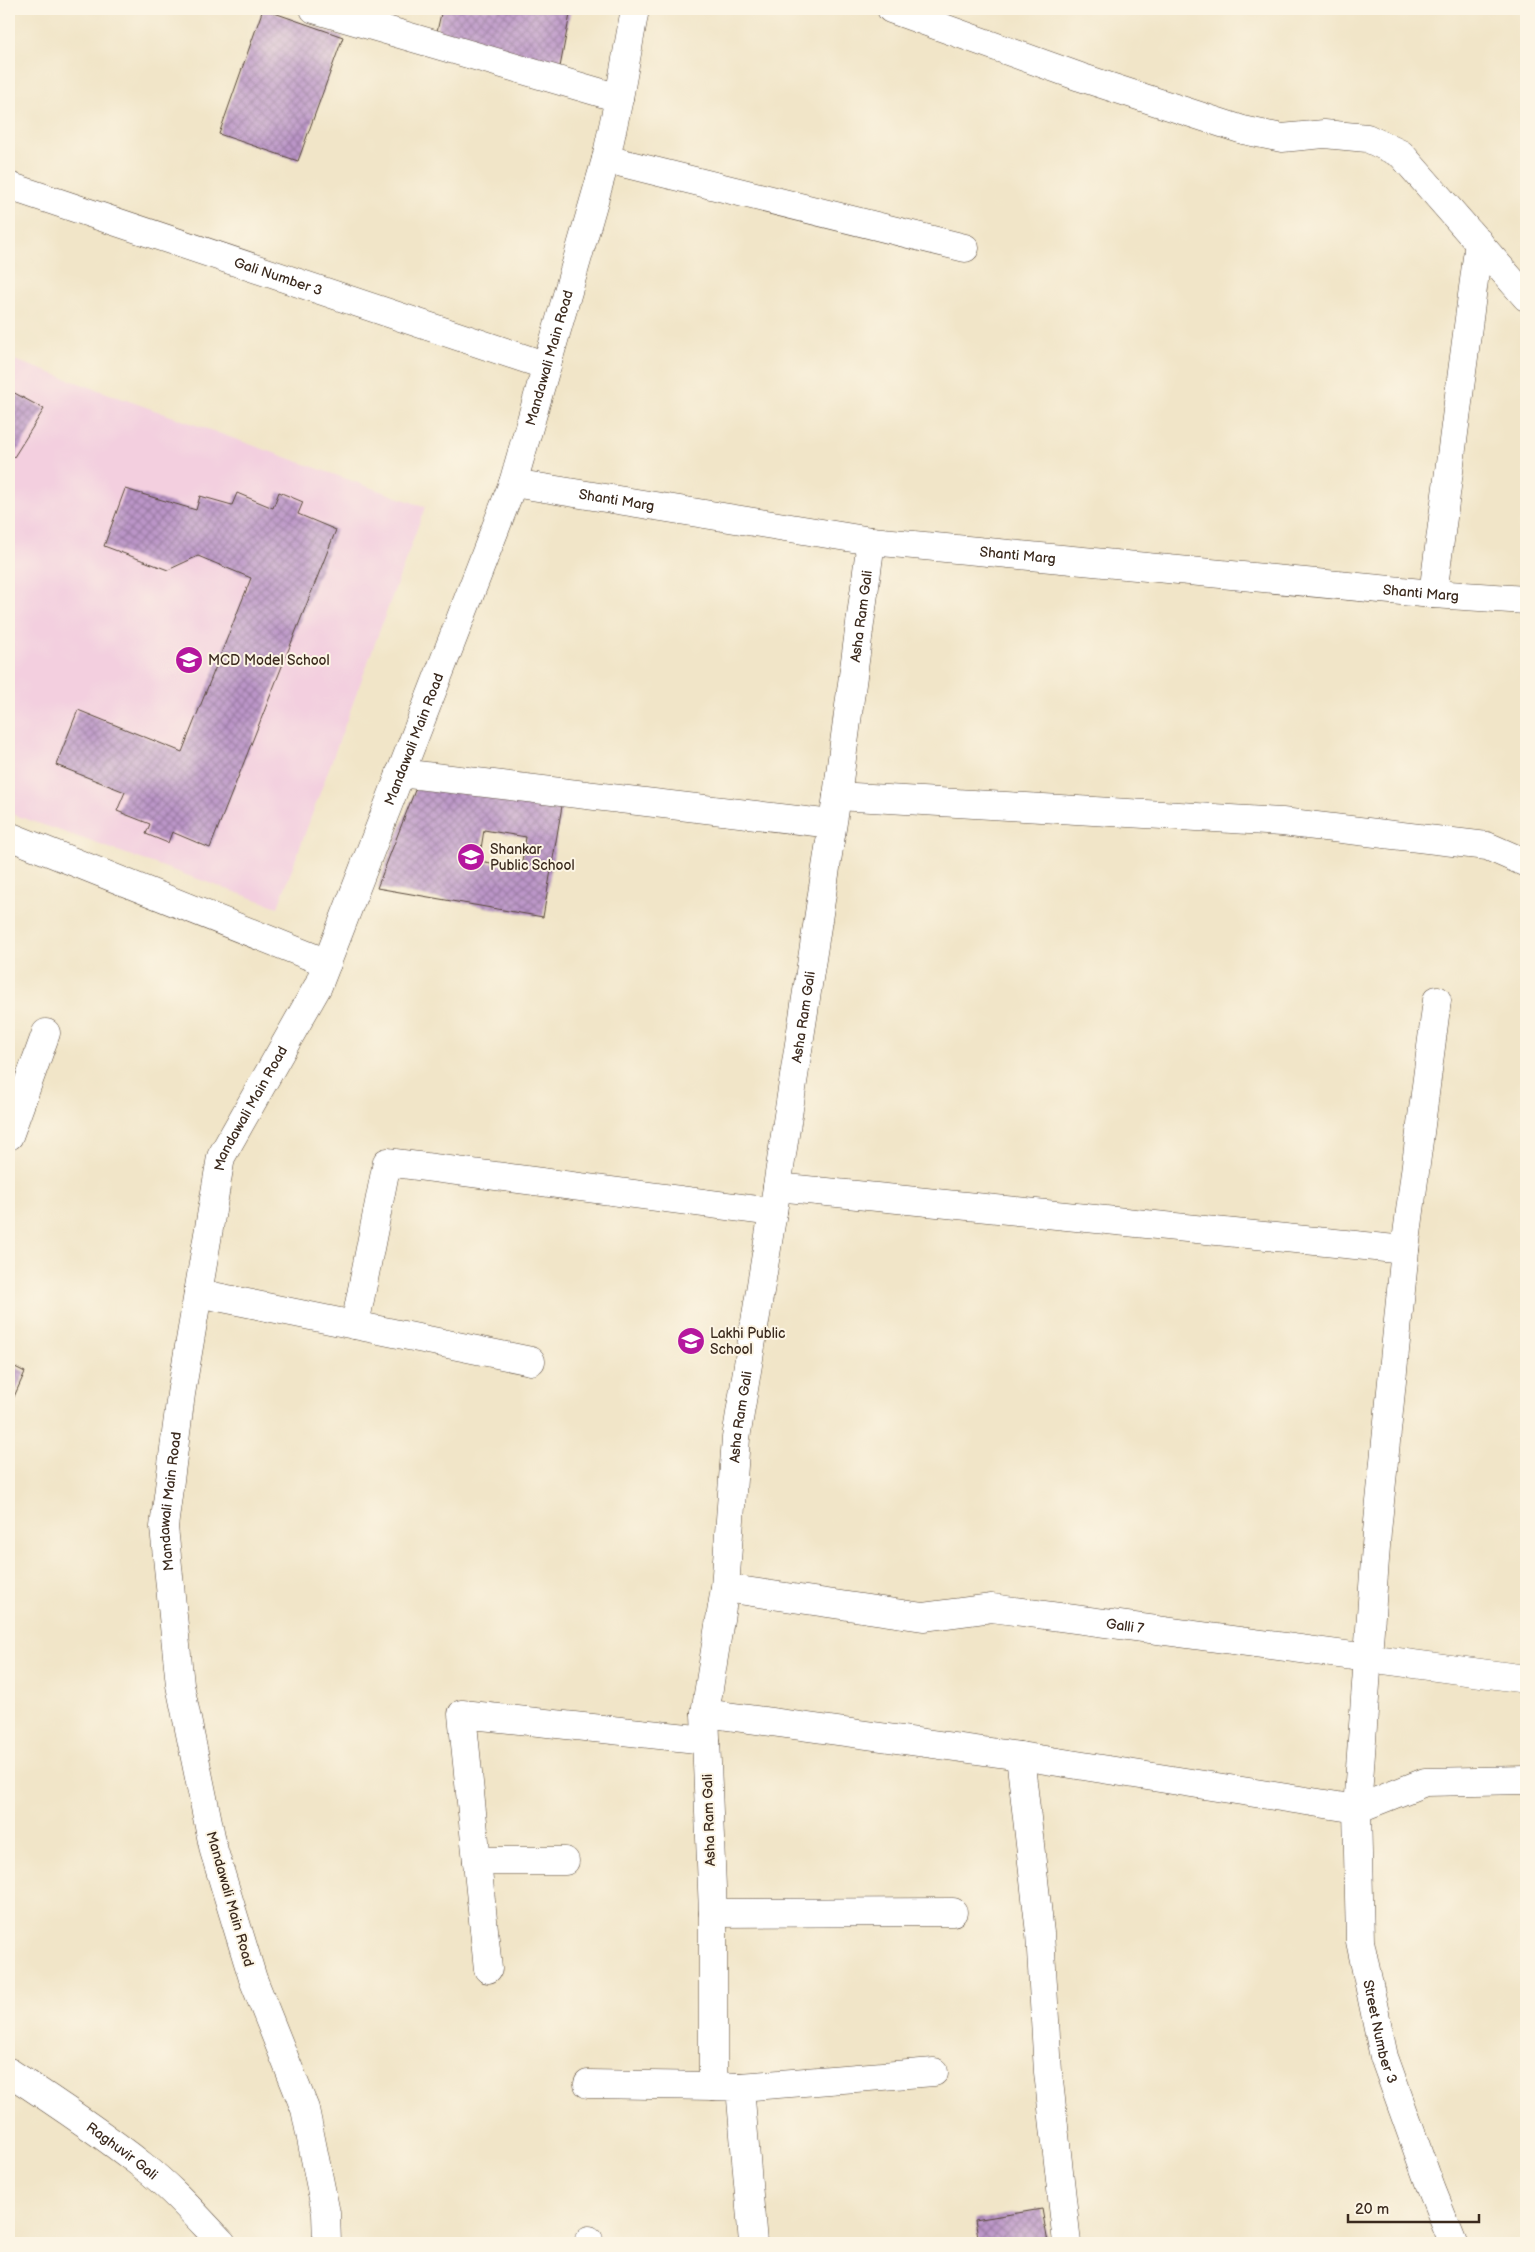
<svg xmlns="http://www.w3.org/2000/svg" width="1535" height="2252" viewBox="0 0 1535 2252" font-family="'Balsamiq Sans',sans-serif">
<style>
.built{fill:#f3cfdf}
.building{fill:url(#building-cross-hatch);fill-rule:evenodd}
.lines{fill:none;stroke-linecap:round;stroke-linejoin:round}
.minor-casing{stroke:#564638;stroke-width:29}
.minor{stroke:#fff;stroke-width:28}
.labels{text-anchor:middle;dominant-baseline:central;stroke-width:4;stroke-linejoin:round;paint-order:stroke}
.street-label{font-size:14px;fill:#3b2a1e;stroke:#fcf5e5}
.poi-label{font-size:14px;fill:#3b2a1e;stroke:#fcf5e5;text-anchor:start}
</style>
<defs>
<pattern id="building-cross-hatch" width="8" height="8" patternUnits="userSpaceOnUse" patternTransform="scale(1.25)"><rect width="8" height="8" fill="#bb95c8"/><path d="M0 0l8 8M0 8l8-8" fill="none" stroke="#997aa2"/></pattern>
</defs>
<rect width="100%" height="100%" fill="#fcf5e5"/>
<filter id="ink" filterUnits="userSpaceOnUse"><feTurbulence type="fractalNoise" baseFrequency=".02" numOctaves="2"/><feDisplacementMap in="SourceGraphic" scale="10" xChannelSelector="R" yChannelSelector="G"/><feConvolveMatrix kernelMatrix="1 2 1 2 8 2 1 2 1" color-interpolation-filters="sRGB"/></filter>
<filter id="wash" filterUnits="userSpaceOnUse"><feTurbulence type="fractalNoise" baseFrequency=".0096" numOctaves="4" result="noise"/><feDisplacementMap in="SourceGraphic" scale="20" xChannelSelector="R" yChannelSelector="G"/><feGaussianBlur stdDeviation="1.12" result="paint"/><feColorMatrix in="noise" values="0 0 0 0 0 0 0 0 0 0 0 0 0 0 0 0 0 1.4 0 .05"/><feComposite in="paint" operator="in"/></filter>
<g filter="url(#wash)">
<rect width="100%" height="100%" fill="#f1e5c8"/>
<!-- built -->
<path class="built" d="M9 358 425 507 278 907 9 813Z"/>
<g id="blocks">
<!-- building -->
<path class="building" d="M263 9 343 37 298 161 219 134Z
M442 9H571L560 67 436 36Z
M9 390 44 409 14 457 9 454Z
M125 489 196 510 200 496 232 505 237 493 273 508 279 492 303 502 298 514 336 530 210 848 172 832 168 843 146 834 150 824 117 811 125 792 56 765 78 710 182 752 251 578 198 556 168 570 104 546Z
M419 780 562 806 543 917 377 888ZM484 830 526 837 521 868 479 861Z
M9 1364 25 1372 9 1408Z
M1042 2209 1048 2243H979L975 2220Z"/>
</g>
</g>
<g filter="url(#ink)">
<use href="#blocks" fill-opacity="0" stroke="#564638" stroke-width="1"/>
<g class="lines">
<!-- minor casing -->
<g class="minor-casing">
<g id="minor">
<path d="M314 9 619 98"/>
<path d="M891 9 1080 77 1243 130 1282 138 1324 134 1367 138 1401 154 1526 297"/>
<path d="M606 159 965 248"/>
<path id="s1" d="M9 186 547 366"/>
<path id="s2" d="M513 483 871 541 1433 594 1526 600"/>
<path d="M1433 594 1479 242"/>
<path d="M400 773 832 824"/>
<path d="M837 796 1282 822 1487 846 1526 863"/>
<path d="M9 836 327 963"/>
<path id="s3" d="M1437 1000 1405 1250 1377 1532 1357 1809 1360 1941 1384 2057 1431 2188 1453 2243"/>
<path d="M9 1136 46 1033"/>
<path d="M777 1187 1405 1250"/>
<path d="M198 1293 531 1361"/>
<path d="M355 1325 387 1162 773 1212"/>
<path id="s4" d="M725 1588 923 1617 992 1608 1526 1679"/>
<path d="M705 1713 1020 1756 1357 1809 1425 1782 1526 1780"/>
<path d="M1020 1756 1040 1933 1048 2072 1067 2243"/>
<path d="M477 1861H565"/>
<path d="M713 1913 953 1912"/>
<path d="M488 1969 462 1714 706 1740"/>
<path id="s5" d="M9 2072C55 2102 100 2132 143 2166 172 2188 197 2217 222 2243"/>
<path d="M588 2084 713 2086"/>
<path d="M740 2087 934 2072"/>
<path d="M589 2240V2243"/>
<path id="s6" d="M327 2243 326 2213 305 2109 253 1979 214 1851 180 1685 164 1527 181 1394 221 1157 318 986 513 483 606 159 619 98 635 9"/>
<path id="s7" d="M753 2243 740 2087 713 2086V1913L705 1713 725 1588 736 1438 777 1187 837 796 871 541"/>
</g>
</g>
<!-- minor -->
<use href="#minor" class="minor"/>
</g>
</g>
<!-- icons -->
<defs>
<g id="school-disc" transform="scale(1.4375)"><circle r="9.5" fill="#b5179e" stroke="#fcf5e5"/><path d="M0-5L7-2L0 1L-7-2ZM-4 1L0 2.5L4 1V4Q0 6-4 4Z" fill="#fff"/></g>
</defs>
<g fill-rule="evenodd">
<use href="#school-disc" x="189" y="660"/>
<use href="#school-disc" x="471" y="857"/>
<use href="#school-disc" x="691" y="1341"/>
</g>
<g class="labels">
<!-- street labels -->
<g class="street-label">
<text stroke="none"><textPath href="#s1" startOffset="284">Gali Number 3</textPath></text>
<text stroke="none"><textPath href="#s6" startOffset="1979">Mandawali Main Road</textPath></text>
<text stroke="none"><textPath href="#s2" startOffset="105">Shanti Marg</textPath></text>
<text stroke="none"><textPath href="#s2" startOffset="510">Shanti Marg</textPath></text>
<text stroke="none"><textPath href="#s2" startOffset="915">Shanti Marg</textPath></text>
<text stroke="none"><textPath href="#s7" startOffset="1665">Asha Ram Gali</textPath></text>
<text stroke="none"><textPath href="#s6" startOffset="1574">Mandawali Main Road</textPath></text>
<text stroke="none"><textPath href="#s7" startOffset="1260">Asha Ram Gali</textPath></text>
<text stroke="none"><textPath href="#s6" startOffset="1169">Mandawali Main Road</textPath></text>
<text stroke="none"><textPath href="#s7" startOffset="855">Asha Ram Gali</textPath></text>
<text stroke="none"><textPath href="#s6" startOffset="764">Mandawali Main Road</textPath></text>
<text stroke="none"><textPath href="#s4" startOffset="404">Galli 7</textPath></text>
<text transform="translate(709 1820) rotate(-92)">Asha Ram Gali</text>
<text transform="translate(230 1899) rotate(74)">Mandawali Main Road</text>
<text stroke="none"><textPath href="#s3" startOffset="1038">Street Number 3</textPath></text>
<text stroke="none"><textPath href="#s5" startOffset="138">Raghuvir Gali</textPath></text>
</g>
<!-- poi labels -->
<g class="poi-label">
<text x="208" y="660">MCD Model School</text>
<text x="490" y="849">Shankar<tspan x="490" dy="16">Public School</tspan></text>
<text x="710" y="1333">Lakhi Public<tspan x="710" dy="16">School</tspan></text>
</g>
</g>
<!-- margin -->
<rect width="1535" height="2252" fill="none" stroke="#fcf5e5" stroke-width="30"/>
<!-- scale -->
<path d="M1348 2214v8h131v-8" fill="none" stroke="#3b2a1e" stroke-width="2.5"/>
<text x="1355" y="2214" font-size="15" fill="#3b2a1e" stroke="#fcf5e5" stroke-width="4" paint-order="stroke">20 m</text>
</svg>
